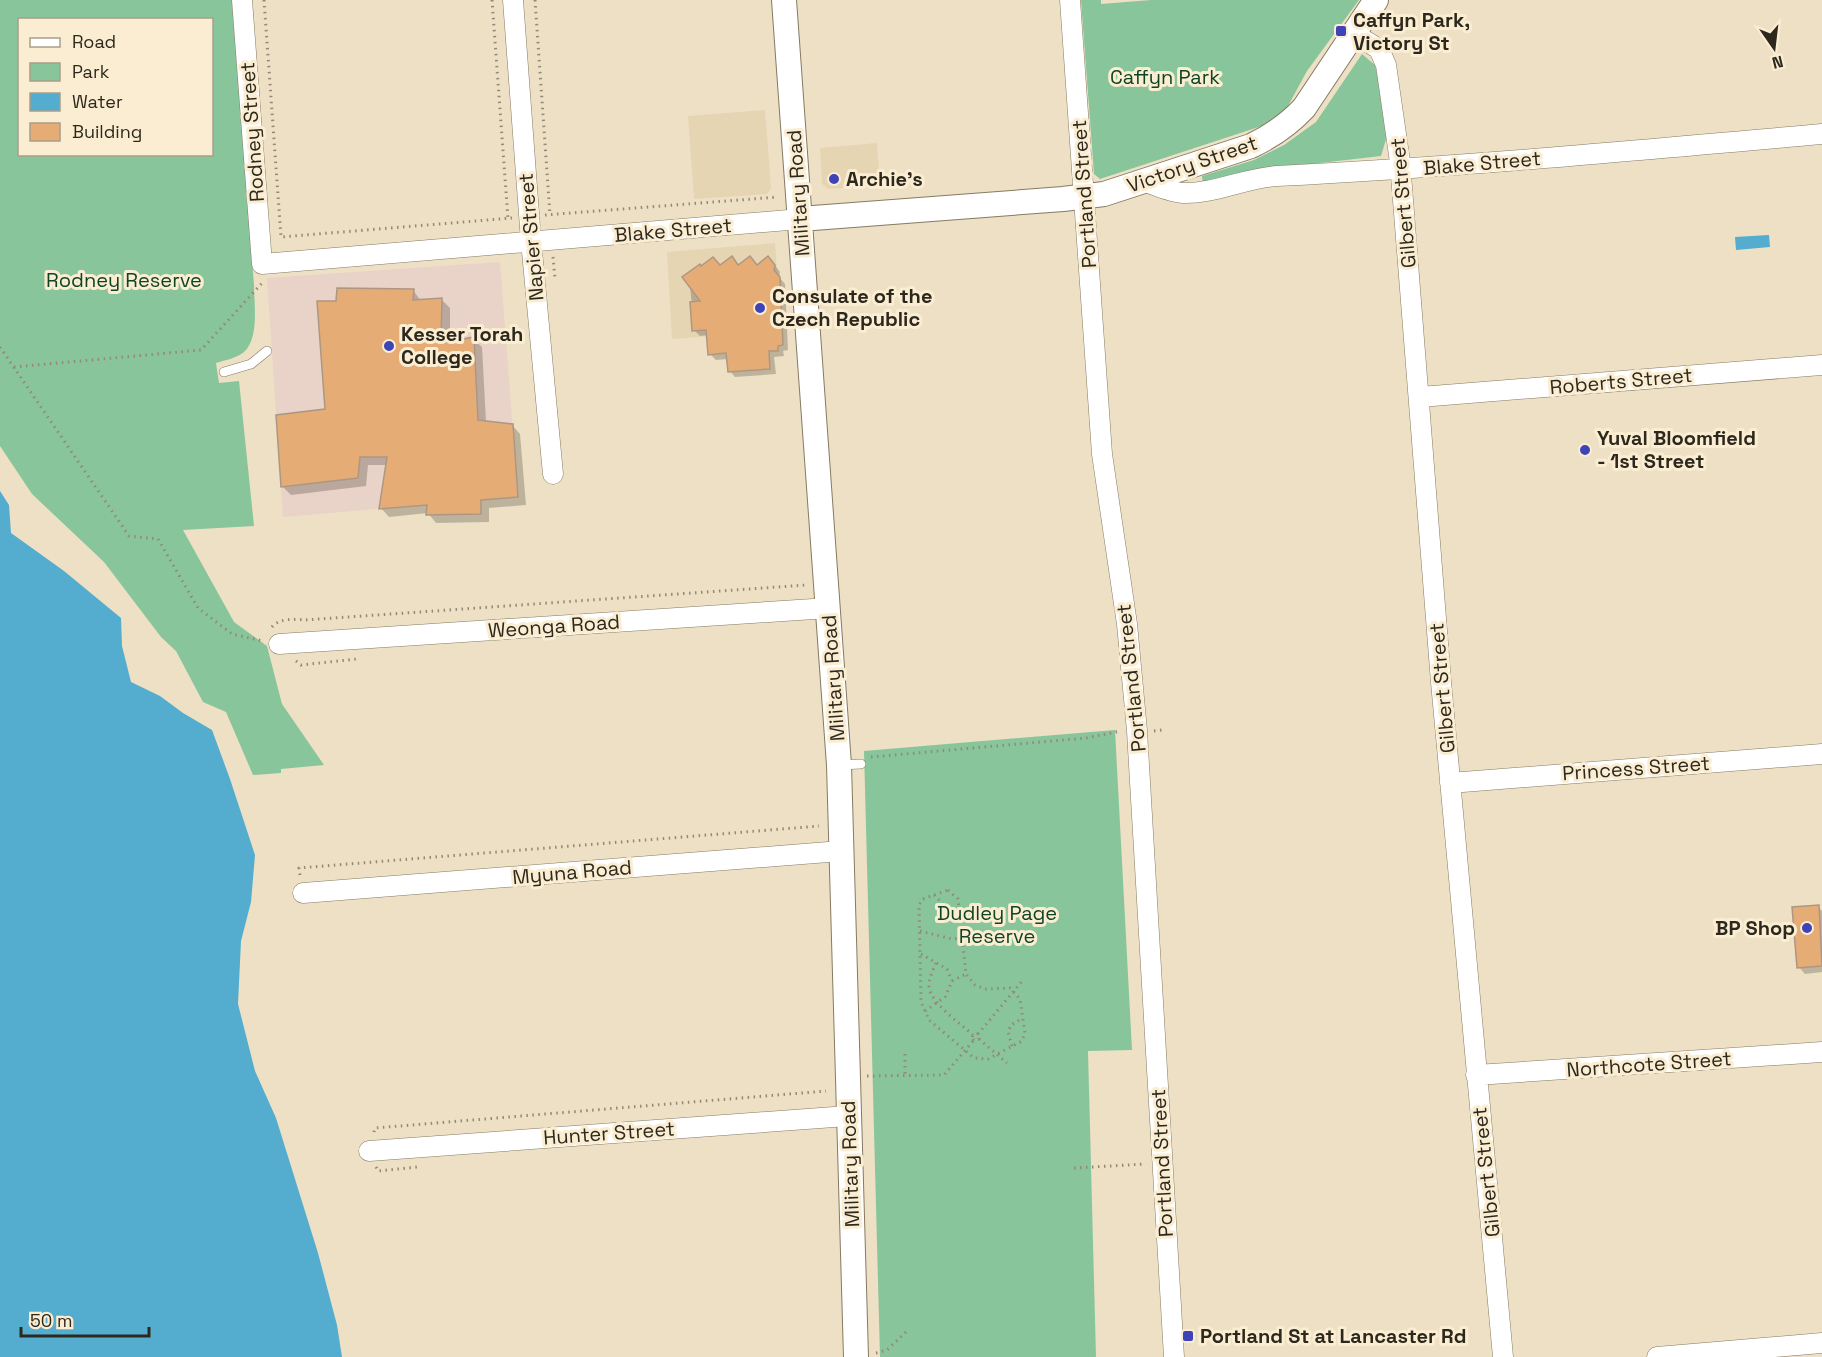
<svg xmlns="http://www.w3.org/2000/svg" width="1822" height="1357" viewBox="0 0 1822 1357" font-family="'Space Grotesk',sans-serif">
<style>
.built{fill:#e6d5b3}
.education{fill:#e9d2c7}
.green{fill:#89c59b;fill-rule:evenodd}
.water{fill:#54acce}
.shadow{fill:#0003}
.building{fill:#e5ac75;stroke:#ad9783;stroke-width:1.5}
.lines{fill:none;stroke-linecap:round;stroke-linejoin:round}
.service-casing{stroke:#867a62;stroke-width:10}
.minor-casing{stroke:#867a62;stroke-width:21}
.tertiary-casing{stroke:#867a62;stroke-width:26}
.path{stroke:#928976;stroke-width:3;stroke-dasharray:1.5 4.5;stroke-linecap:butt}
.service{stroke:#fff;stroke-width:9}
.minor{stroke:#fff;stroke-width:20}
.tertiary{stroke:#fff;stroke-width:24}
.poi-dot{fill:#3e43b7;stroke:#faedd2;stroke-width:2}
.labels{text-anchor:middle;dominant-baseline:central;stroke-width:6;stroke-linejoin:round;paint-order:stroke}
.poi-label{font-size:20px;font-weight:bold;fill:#2d281d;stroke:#faedd2;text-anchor:start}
.park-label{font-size:20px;fill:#0e4324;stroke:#faedd2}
.street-label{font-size:20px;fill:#2d281d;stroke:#faedd2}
</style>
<rect width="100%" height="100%" fill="#ede0c5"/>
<!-- built -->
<path class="built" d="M765 110 771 188 767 194 694 199 688 116Z
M877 143 880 185 828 189 822 184 820 148Z
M775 243 781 331 672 339 667 252Z"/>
<!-- education -->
<path class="education" d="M500 262 518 497 283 517 267 278Z"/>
<!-- green -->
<path class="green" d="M0 0H232L254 285C254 304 259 334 246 350 239 358 225 360 216 363L219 383 239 381 254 526 183 530 234 622 267 646 282 704 324 765 281 769V773L253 775 226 712 203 702 176 651 161 637 104 562 32 494 0 446ZM20 20H212V154H20Z
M1081 0H1101V4L1151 0H1359L1307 71 1282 117 1268 124 1100 179 1094 174Z
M1362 54 1375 65 1378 78 1387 136 1381 156 1250 171 1203 184 1202 176 1254 160 1284 145 1316 122Z
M1115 730 1132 1050 1088 1051 1096 1357H880L864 751Z"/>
<!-- water -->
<path class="water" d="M1769 235 1770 247 1736 250 1735 237Z
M0 491 9 505 11 533 64 571 121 618 122 646 131 682 160 696 183 713 212 730 230 779 255 855 251 902 241 941 238 1004 255 1071 276 1118 318 1253 337 1325 342 1357H0Z"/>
<!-- shadow -->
<path class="shadow" d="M732 258 739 266 774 264 780 272 779 277 785 284 788 350 783 351 784 356 774 357 776 374 735 377 730 371 728 359 716 360 710 354 708 335 700 336 694 330 690 285 701 268 721 267Z
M413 290 421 301 442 300 450 308V343L473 339 482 347 486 422 512 425 520 434 526 505 489 508V522L436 523 428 513 389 517 381 508 387 465H368L366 486 291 495 282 486 327 410 337 303Z
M1818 907 1822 911V972L1805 974 1799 967Z"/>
<!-- building -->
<path class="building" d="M732 256 738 265 750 256 757 265 768 256 775 265 774 270 780 277 783 345 778 346V351H769L770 369 728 372 726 353 708 355 706 330 692 331 690 302 700 301 682 277 700 264 701 266 713 257 720 265Z
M337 288 414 289 413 300 442 298 441 343 474 337 478 420 513 424 518 497 481 500V514L426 515 427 505 379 509 387 457H360L358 478 281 487 276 415 325 409 317 301H336Z
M1819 905 1822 966 1797 968 1792 907Z"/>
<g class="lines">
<!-- service casing -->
<g class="service-casing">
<path id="service" d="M224 372 251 364 267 351
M839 765 861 764"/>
</g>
<!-- minor casing -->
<g class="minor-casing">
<path id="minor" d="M242 0 262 264 800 219
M513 0 531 241 553 474
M1070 0 1102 454 1127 624 1137 731 1174 1357
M1354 34 1379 49 1386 65 1400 162 1441 682 1503 1357
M1144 181C1156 186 1170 192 1183 193 1214 194 1245 178 1277 176 1459 167 1640 150 1822 134
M1420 397 1822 365
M279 644 829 608
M1450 783 1822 754
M303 893 841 851
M1476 1075 1822 1052
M369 1151 848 1116
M1657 1357 1822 1343"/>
</g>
<!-- tertiary casing -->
<g class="tertiary-casing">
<path id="tertiary" d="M784 0 839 765 856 1357
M800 219 1063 199 1104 194 1251 146C1272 136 1288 125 1304 108L1376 0"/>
</g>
<!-- path -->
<path class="path" d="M264 0 281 237 512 218
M492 0 508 219
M535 0 550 215
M545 215 778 197
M553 257 555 279
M0 347 129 536 158 539 198 608 232 634 263 641
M14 367 201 350 263 282
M272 627C279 618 294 619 305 620L806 585
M296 661 301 665 357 659
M1154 731 1162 730
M871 757 1086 738 1121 731
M300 875 299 868 819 826
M948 890 958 899 966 974 975 985 985 989 1010 988 1020 999 1025 1033 1022 1041 988 1059 974 1058 929 1020 921 1002 919 905 923 899Z
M934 895 948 909 959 908
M920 931 952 939 962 938
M921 954 947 969 952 981
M936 963C933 970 929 978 929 986 930 1003 961 1024 973 1035
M925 1011 945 997 952 981 966 974
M972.5 1037a3.5 3.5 0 1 1 7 0a3.5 3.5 0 1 1-7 0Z
M978 1034 1023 980
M979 1039 1007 1063
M1012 1046 1008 1032 1011 1025 1023 1018
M905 1054V1075
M867 1076 944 1075 974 1040
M374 1132 375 1128 826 1091
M376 1167 378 1171 418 1167
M1074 1168 1145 1164
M876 1353 887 1350 908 1330"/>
<!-- service -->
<use href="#service" class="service"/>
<!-- minor -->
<use href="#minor" class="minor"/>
<!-- tertiary -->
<use href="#tertiary" class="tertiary"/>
</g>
<!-- markers -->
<g class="poi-dot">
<rect x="1335" y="25" width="12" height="12" rx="3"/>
<circle cx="834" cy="179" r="6"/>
<circle cx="760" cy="308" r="6"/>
<circle cx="389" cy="346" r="6"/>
<circle cx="1585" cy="450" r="6"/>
<circle cx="1807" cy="928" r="6"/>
<rect x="1182" y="1330" width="12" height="12" rx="3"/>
</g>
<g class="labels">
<!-- poi labels -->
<g class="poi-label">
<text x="1353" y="20">Caffyn Park,<tspan x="1353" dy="23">Victory St</tspan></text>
<text x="846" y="179">Archie's</text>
<text x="772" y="296">Consulate of the<tspan x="772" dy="23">Czech Republic</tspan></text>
<text x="401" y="334">Kesser Torah<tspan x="401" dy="23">College</tspan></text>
<text x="1597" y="438">Yuval Bloomfield<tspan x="1597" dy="23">- 1st Street</tspan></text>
<text x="1795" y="928" text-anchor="end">BP Shop</text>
<text x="1200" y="1336">Portland St at Lancaster Rd</text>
</g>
<!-- park labels -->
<g class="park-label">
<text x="1165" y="77">Caffyn Park</text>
<text x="124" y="280">Rodney Reserve</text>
<text x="997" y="913">Dudley Page<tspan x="997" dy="23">Reserve</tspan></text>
</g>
<!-- street labels -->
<g class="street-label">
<text transform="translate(252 132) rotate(-94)">Rodney Street</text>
<text transform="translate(1482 163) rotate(-5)">Blake Street</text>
<text transform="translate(1192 164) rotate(-19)">Victory Street</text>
<text transform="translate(798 193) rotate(-94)">Military Road</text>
<text transform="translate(1084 194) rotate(-94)">Portland Street</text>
<text transform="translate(1403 203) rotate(-95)">Gilbert Street</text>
<text transform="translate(673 230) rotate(-5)">Blake Street</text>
<text transform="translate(531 237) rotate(-95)">Napier Street</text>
<text transform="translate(1621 381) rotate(-5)">Roberts Street</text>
<text transform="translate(554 626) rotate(-4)">Weonga Road</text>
<text transform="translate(833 678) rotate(-94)">Military Road</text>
<text transform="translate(1131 678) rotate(-96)">Portland Street</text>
<text transform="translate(1442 688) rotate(-95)">Gilbert Street</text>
<text transform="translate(1636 768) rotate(-4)">Princess Street</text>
<text transform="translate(572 872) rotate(-5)">Myuna Road</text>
<text transform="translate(1649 1064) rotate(-4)">Northcote Street</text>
<text transform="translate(609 1133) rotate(-4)">Hunter Street</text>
<text transform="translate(1162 1163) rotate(-93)">Portland Street</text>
<text transform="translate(850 1164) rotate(-92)">Military Road</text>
<text transform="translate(1486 1172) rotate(-96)">Gilbert Street</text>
</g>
</g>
<!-- legend -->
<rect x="18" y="18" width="195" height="138" fill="#faedd2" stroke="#a89e8a" stroke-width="1.5"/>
<rect x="30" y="38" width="30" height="9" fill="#ffffff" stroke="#a89e8a" stroke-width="1.5"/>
<text x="72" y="48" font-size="18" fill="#2d281d">Road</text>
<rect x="30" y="63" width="30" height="18" fill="#89c59b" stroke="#a89e8a" stroke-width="1.5"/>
<text x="72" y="78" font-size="18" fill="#2d281d">Park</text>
<rect x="30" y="93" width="30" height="18" fill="#54acce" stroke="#a89e8a" stroke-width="1.5"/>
<text x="72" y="108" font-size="18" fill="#2d281d">Water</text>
<rect x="30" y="123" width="30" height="18" fill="#e5ac75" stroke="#a89e8a" stroke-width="1.5"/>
<text x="72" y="138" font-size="18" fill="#2d281d">Building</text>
<!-- north arrow -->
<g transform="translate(1774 48) rotate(166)" stroke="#faedd2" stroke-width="4.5" paint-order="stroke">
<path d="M0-4.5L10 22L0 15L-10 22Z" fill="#2d281d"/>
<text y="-9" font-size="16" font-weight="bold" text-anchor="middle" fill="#2d281d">N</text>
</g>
<!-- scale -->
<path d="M21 1327v9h128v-9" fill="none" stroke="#2d281d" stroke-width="3"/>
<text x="30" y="1327" font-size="18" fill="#2d281d" stroke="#faedd2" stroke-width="4.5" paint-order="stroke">50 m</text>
</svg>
